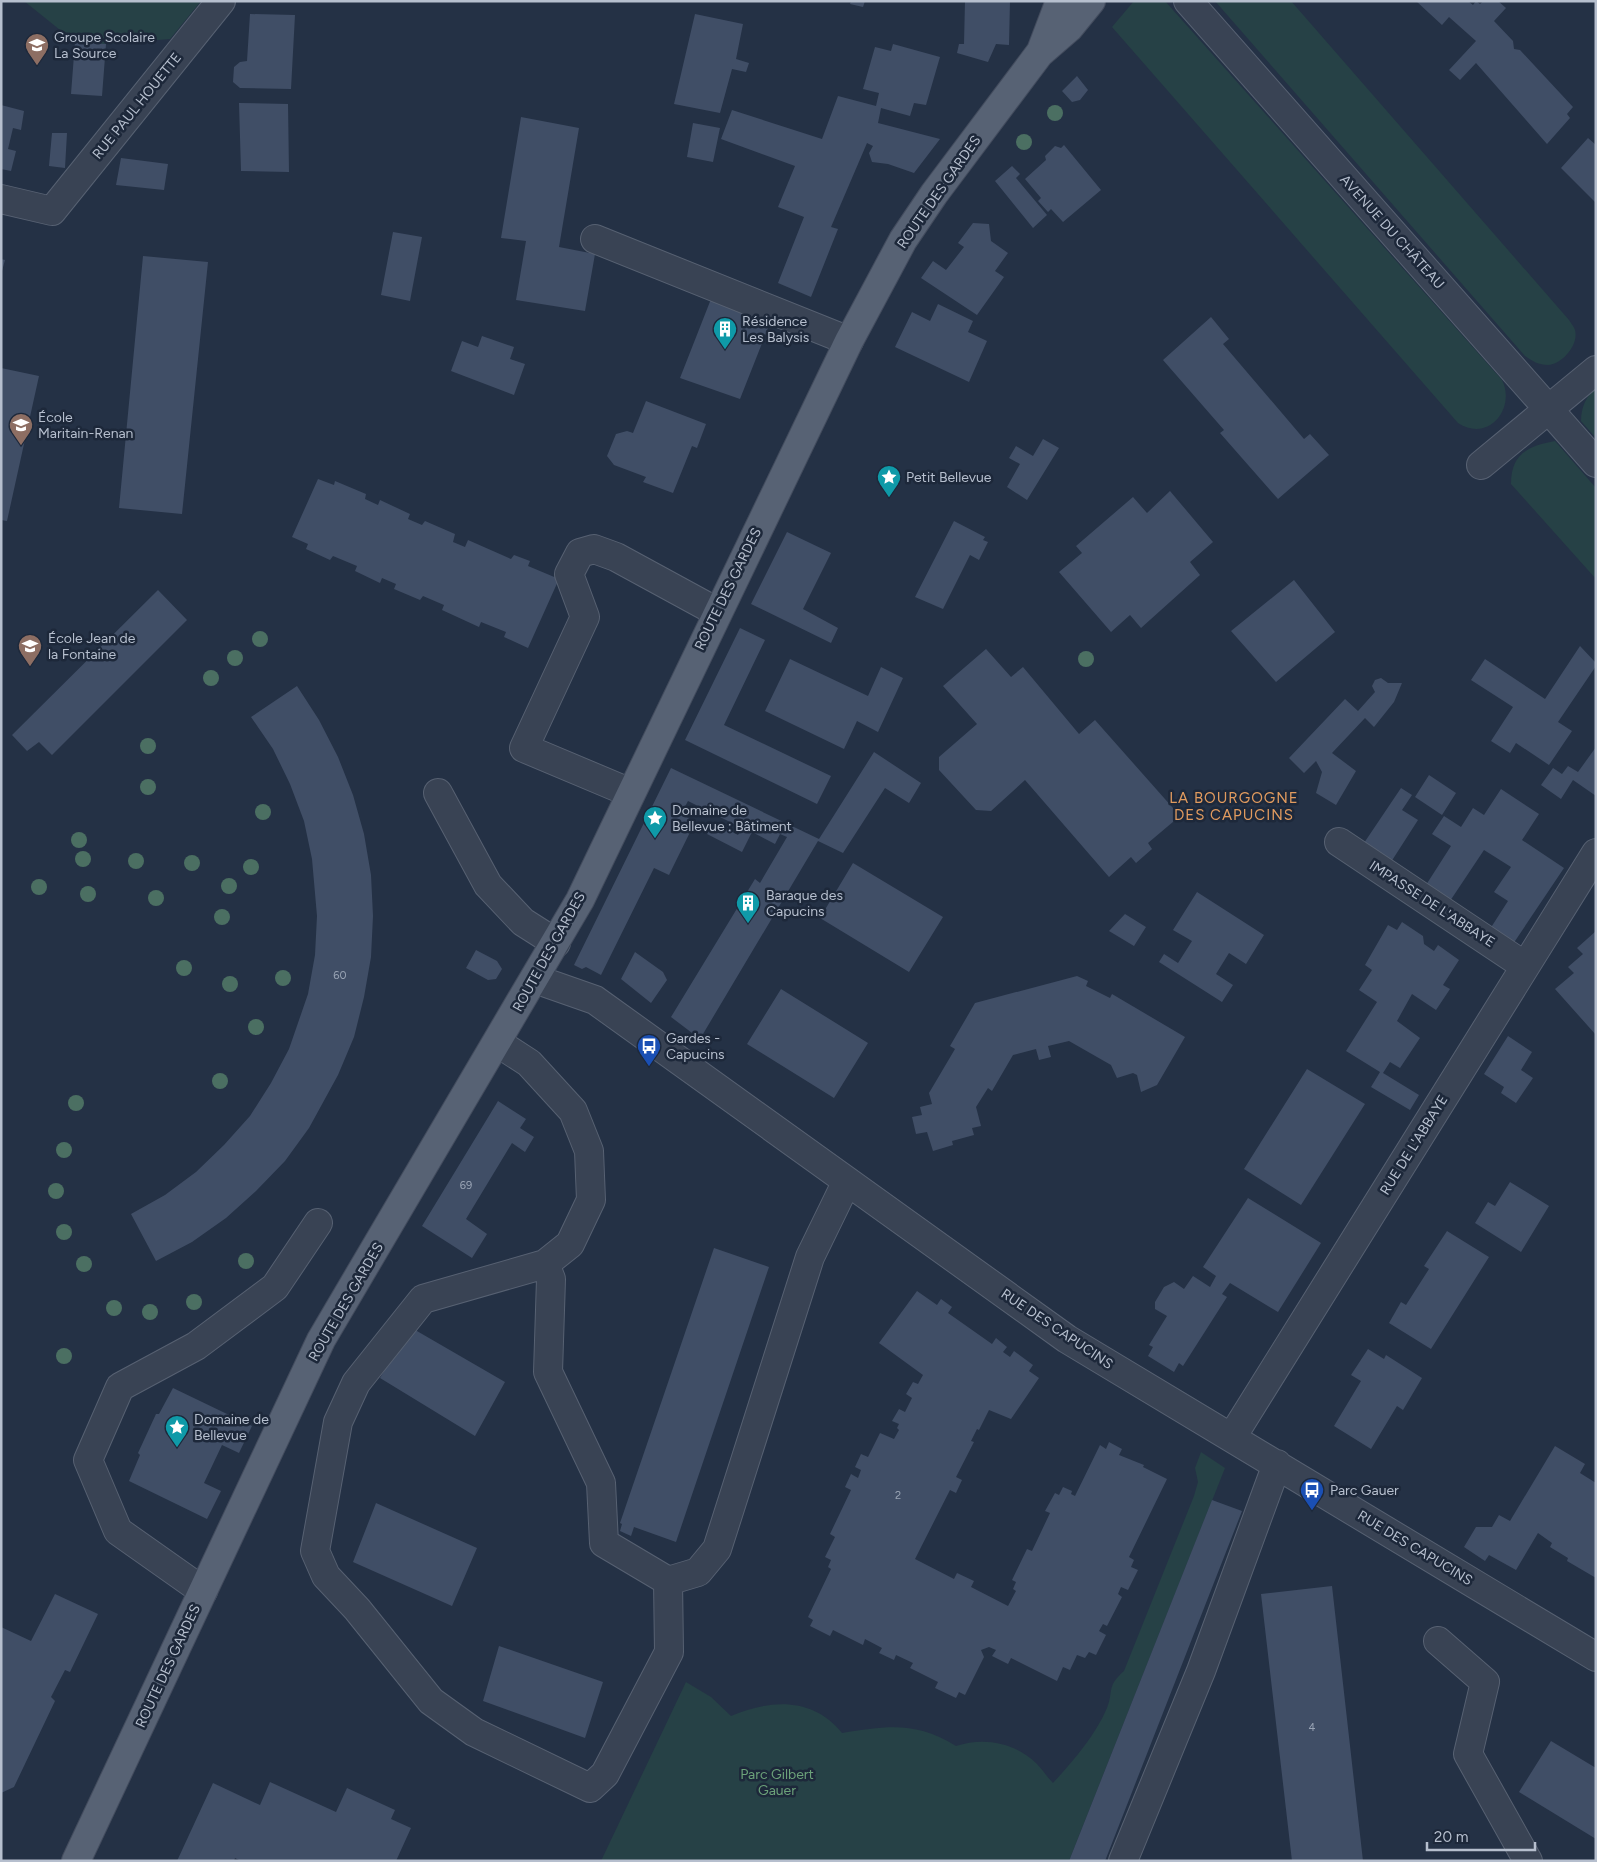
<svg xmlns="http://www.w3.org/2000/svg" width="1597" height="1862" viewBox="0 0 1597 1862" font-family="Figtree,sans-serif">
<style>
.green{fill:#264146}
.building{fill:#404e66}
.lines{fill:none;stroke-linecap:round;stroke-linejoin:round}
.minor-casing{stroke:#576172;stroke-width:30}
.major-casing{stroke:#434c5e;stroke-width:30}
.minor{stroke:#394354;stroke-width:28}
.major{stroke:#576274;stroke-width:28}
.tree{fill:#4b6f62}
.labels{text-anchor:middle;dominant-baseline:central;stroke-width:5;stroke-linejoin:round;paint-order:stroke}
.number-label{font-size:11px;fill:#98a3b4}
.poi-label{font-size:14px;fill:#b6bfce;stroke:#1d283a;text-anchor:start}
.street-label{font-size:14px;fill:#b6bfce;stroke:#1d283a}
.park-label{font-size:14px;fill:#6ba179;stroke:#1d283a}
.neighbourhood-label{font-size:15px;letter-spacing:1px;fill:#e19b5f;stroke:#1d283a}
</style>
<rect width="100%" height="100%" fill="#243145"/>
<!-- green -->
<path class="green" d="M24 1H201L170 39 106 44 75 42Z
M1134 1H1165L1502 380C1516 408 1489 443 1458 423L1112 27Z
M1215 1H1291L1569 320C1571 323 1574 327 1575 330 1579 345 1562 364 1548 365 1539 365 1532 361 1525 356Z
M1596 387V438L1581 421C1581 407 1586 397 1596 387Z
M1555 441 1596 488V579L1511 484C1511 454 1528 446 1555 441Z
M1201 1452 1225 1468 1069 1861H601L686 1682 711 1697 731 1716C771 1699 813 1697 842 1733 888 1726 915 1721 956 1746 984 1737 1013 1742 1036 1763 1042 1769 1047 1777 1053 1783 1073 1761 1095 1736 1107 1708 1114 1690 1106 1687 1124 1671L1194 1496 1198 1482 1195 1468Z"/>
<!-- building -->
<path class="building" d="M851 1H865L863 7 850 4Z
M965 1H1010L1009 45 996 44 988 62 957 53 959 44H964Z
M1416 1H1468L1473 5 1476 1 1480 4 1483 1H1498L1506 8 1494 21 1513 41 1514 49 1520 50 1573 107 1567 114 1570 118 1547 144 1476 63 1460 80 1449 70 1476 41 1449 17 1442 25Z
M250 14 295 15 291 89 240 88 233 82 234 67 240 62 247 61Z
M695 14 743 24 736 59 749 63 746 72 732 69 720 113 674 104Z
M75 42 106 44 102 96 71 94Z
M893 44 940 57 926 105 914 103 910 116 881 108 878 123 940 139 914 173 888 164 872 162 869 153 873 146 867 143 831 227 838 229 811 297 778 283 804 217 778 207 795 166 721 139 732 110 822 139 838 96 876 106 879 93 863 89 875 47 891 51Z
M1077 76 1088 90 1080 100 1072 102 1062 91Z
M239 103 288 104 289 172 241 171Z
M1 105 24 111 21 130 13 128 8 149 16 151 11 171 1 169Z
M521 117 579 128 559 247 595 254 585 311 516 300 526 241 501 238Z
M693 123 720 128 713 162 687 157Z
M52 133H67L65 168 49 166Z
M1588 138 1596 145V203L1561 168Z
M1064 145 1101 190 1063 222 1051 209 1048 212 1038 201 1041 198 1025 179 1046 160 1045 156 1055 146 1061 148Z
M121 158 168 164 164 190 116 185Z
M1012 166 1020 174 1016 178 1047 215 1033 228 995 181Z
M973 223 989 224 991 241 1008 253 995 271 1004 277 977 315 921 278 933 261 946 270 964 247 958 243Z
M393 232 422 237 410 301 381 295Z
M143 256 208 262 182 514 119 508Z
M1 259 5 260 2 271H1Z
M711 299 770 323 740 399 680 378Z
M938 304 973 321 968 332 987 341 969 382 895 347 912 312 930 321Z
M1211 317 1229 339 1223 344 1304 439 1310 434 1329 455 1278 499 1220 433 1224 430 1163 360Z
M482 336 514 347 510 359 525 364 514 395 451 371 462 341 478 347Z
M1 368 39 376 7 521 1 520Z
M646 401 706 424 697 448 692 446 673 493 643 482 646 477 614 465 607 456 616 434 627 431 633 433Z
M1043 439 1059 448 1027 500 1007 487 1020 464 1009 458 1016 446 1033 456Z
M318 479 334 485 335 481 366 494 365 499 378 505 380 500 410 514 408 519 422 525 425 521 455 534 453 542 465 547 468 540 511 559 514 555 530 561 528 566 559 579 528 648 504 637 506 632 481 622 479 627 442 610 444 605 423 596 420 600 394 589 396 584 382 578 380 583 355 571 357 566 333 556 330 560 306 549 308 544 292 537Z
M1170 491 1213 542 1190 562 1200 575 1141 628 1130 615 1111 632 1059 572 1082 553 1076 546 1133 497 1147 513Z
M954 521 985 537 983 540 988 542 979 560 970 555 943 609 915 597Z
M787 532 831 553 803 609 838 628 831 643 751 604Z
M1294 580 1335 632 1276 682 1231 631Z
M158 590 187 620 52 755 39 742 27 751 12 735Z
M740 628 765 640 724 725 831 776 817 804 685 740Z
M1580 646 1596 663V666L1558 722 1572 731 1549 765 1516 743 1510 753 1491 741 1513 707 1471 680 1485 659 1545 699Z
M986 649 1011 677 1023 667 1079 734 1095 720 1180 816 1148 843 1152 849 1136 863 1131 857 1109 877 1025 780 991 811 976 810 939 770V757L977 724 943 686Z
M790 659 868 696 881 667 903 678 878 732 857 721 844 749 765 711Z
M1381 678 1388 683H1402L1394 702 1374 727 1365 718 1332 753 1356 771 1336 805 1316 793 1322 772 1316 761 1304 773 1289 758 1345 699 1358 711 1375 692 1372 686 1375 680Z
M297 686 319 720 338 757 353 795 364 834 371 875 373 916 371 957 364 997 354 1037 338 1075 309 1128 285 1161 256 1191 226 1218 192 1242 156 1261 131 1214 165 1195 196 1172 224 1145 250 1116 271 1083 289 1049 308 994 315 955 317 916 312 859 304 821 290 784 273 749 251 717Z
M1596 747V796L1573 780 1561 799 1541 785 1553 768 1562 774 1568 766 1578 772Z
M874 752 921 783 909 803 885 788 843 853 818 841 700 1039 671 1017 755 879 760 883 787 837 780 834 775 844 752 832 742 852 707 834 713 822 738 835 742 828 688 801 681 814 695 822 669 875 654 868 601 975 586 967 582 969 574 965 671 768 819 839Z
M1429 775 1456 793 1442 815 1415 797Z
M1401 788 1412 795 1402 810 1418 820 1391 862 1364 843Z
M1501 789 1539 814 1522 840 1564 868 1513 944 1490 929 1508 901 1494 892 1511 867 1484 850 1450 901 1426 885 1451 846 1432 834 1444 816 1461 827 1473 808 1484 815Z
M853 863 943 917 909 972 820 918Z
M1197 892 1264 935 1246 964 1229 953 1216 974 1233 985 1222 1002 1159 962 1164 954 1178 963 1192 941 1173 930Z
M1125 914 1146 927 1134 946 1109 931Z
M1402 922 1423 936 1424 944 1434 951 1438 945 1459 960 1443 985 1450 989 1436 1010 1412 994 1397 1021 1420 1038 1400 1068 1390 1062 1383 1073 1419 1095 1410 1110 1371 1087 1380 1072 1346 1051 1377 1002 1359 990 1372 970 1365 965 1388 925 1397 930Z
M1596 931V1035L1555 989 1574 973 1568 967 1583 954 1577 948Z
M476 950 497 961 502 969 496 979 488 980 466 968Z
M635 952 663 972 667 980 651 1003 621 979Z
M1077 976 1088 981 1086 986 1110 998 1112 994 1185 1037 1157 1085 1141 1092 1137 1075 1133 1073 1117 1078 1111 1065 1069 1041 1048 1046 1051 1057 1039 1060 1036 1049 1013 1055 992 1091 988 1088 976 1107 981 1126 972 1128 974 1135 952 1141 953 1145 933 1151 927 1132 916 1134 912 1117 922 1115 920 1107 932 1104 929 1093 955 1049 950 1046 975 1003Z
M781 989 868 1043 834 1098 747 1044Z
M1508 1036 1532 1052 1521 1070 1533 1078 1516 1103 1501 1093 1504 1087 1484 1074Z
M1307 1069 1365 1104 1301 1205 1244 1169Z
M498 1101 526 1119 520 1128 534 1137 525 1152 512 1143 466 1219 487 1234 472 1258 422 1226Z
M1510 1182 1549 1206 1521 1252 1475 1223 1488 1202 1495 1206Z
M1248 1198 1321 1243 1278 1312 1230 1283 1222 1294 1227 1297 1183 1366 1179 1363 1174 1372 1148 1356 1153 1347 1149 1345 1167 1316 1155 1309V1302L1164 1287 1174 1282 1184 1289 1193 1276 1210 1287 1216 1276 1203 1267Z
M1447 1231 1489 1257 1431 1349 1389 1323 1401 1302 1406 1305 1429 1269 1424 1266Z
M714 1248 769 1267 676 1542 634 1527 631 1536 620 1531 622 1524 620 1523Z
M917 1291 937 1305 941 1299 952 1307 948 1313 992 1344 996 1338 1007 1347 1003 1352 1010 1357 1014 1351 1033 1365 1029 1371 1039 1378 1011 1419 989 1410 979 1430 977 1429 971 1441 974 1442 956 1477 962 1480 956 1493 950 1490 915 1559 954 1579 957 1573 974 1581 971 1587 1008 1606 1016 1591 1013 1589 1016 1582 1012 1580 1027 1549 1032 1551 1050 1513 1045 1511 1055 1493 1059 1495 1063 1487 1072 1491 1071 1494 1075 1496 1100 1445 1106 1449 1109 1442 1122 1449 1119 1455 1144 1465 1143 1467 1167 1479 1129 1557 1134 1560 1131 1567 1138 1570 1128 1590 1121 1587 1118 1594 1122 1597 1107 1626 1103 1624 1099 1631 1106 1635 1096 1655 1089 1652 1085 1658 1077 1655 1070 1670 1063 1667 1057 1681 1011 1658 1008 1664 992 1656 996 1650 989 1647 981 1650 984 1657 965 1695 959 1692 956 1698 935 1688 938 1682 910 1668 913 1663 896 1655 894 1660 879 1653 882 1648 865 1639 863 1645 833 1630 830 1636 810 1626 813 1620 808 1617 831 1569 828 1567 831 1560 825 1557 835 1537 830 1534 851 1490 845 1487 851 1474 858 1478 861 1470 855 1467 861 1454 868 1457 880 1433 894 1439 899 1430 897 1428 899 1424 892 1421 899 1409 905 1412 912 1398 906 1394 913 1382 918 1384 923 1375 879 1343Z
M410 1327 505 1382 475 1436 380 1378Z
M1368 1349 1384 1359 1386 1355 1422 1378 1403 1410 1397 1406 1371 1449 1334 1426 1361 1381 1351 1375Z
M173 1388 252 1426 239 1453 222 1445 204 1483 221 1491 207 1519 129 1481 140 1455 138 1453 156 1414H159Z
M1555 1446 1585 1464 1580 1473 1596 1483V1578L1567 1561 1568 1558 1550 1547 1552 1543 1538 1533 1516 1570 1489 1555 1485 1561 1464 1547 1476 1527H1492L1499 1515 1510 1521Z
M1212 1500 1242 1511 1105 1861H1069Z
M376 1503 477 1548 452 1606 353 1562Z
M1332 1586 1363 1861H1292L1261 1594Z
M55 1594 98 1614 70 1672 65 1670 51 1697 55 1701 14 1787 1 1793V1627L31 1641Z
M499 1646 603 1682 585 1738 483 1701Z
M1551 1741 1596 1768V1839L1519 1792Z
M270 1782 336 1812 347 1788 395 1810 391 1819 411 1828 396 1861H241L235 1858 234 1861H177L213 1783 260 1805Z"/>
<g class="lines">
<!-- minor casing -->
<g class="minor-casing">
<path id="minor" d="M1188 1 1596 463
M1 199 52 211 221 1
M595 239 849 341
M1481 465 1596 370
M438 793 488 885 523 922 556 943
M631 793 524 748 585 617 569 574 580 553 594 549 616 557 717 612
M1339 842 1525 966
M535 979 595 1000 1067 1339 1596 1657
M498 1043 529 1063 573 1111 589 1151 591 1200 570 1244 545 1264 423 1299 356 1383 338 1422 315 1551 326 1576 357 1609 431 1701 474 1732 590 1788 605 1774 669 1652 668 1581 698 1572 717 1549 810 1257 847 1181
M545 1264 551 1279 548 1372 601 1483 604 1543 668 1581
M1232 1437 1596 853
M203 1591 118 1531 88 1460 120 1387 196 1346 275 1287 318 1223
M1438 1641 1485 1682 1468 1754 1528 1861
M1123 1861 1201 1671 1277 1464"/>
</g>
<!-- major casing -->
<g class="major-casing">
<path id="major" d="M1041 51 1060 1
M76 1861 321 1340 580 900 849 341 903 240 934 194 1039 54 1069 28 1091 1"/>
</g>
<!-- minor -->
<use href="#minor" class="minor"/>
<!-- major -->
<use href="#major" class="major"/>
</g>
<!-- trees -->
<g class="tree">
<circle cx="1055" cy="113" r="8"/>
<circle cx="1024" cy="142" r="8"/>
<circle cx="260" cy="639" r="8"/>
<circle cx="235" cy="658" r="8"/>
<circle cx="1086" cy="659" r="8"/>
<circle cx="211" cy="678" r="8"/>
<circle cx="148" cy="746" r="8"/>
<circle cx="148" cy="787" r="8"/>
<circle cx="263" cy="812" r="8"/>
<circle cx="79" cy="840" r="8"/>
<circle cx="83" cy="859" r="8"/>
<circle cx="136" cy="861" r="8"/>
<circle cx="192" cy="863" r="8"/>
<circle cx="251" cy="867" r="8"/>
<circle cx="229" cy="886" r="8"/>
<circle cx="39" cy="887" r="8"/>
<circle cx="88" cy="894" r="8"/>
<circle cx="156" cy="898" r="8"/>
<circle cx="222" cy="917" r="8"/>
<circle cx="184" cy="968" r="8"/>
<circle cx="283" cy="978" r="8"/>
<circle cx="230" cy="984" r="8"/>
<circle cx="256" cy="1027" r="8"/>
<circle cx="220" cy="1081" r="8"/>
<circle cx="76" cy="1103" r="8"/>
<circle cx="64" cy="1150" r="8"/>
<circle cx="56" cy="1191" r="8"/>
<circle cx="64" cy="1232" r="8"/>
<circle cx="246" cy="1261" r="8"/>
<circle cx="84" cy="1264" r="8"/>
<circle cx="194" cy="1302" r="8"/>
<circle cx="114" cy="1308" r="8"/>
<circle cx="150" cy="1312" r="8"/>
<circle cx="64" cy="1356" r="8"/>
</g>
<!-- icons -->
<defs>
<g id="school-pin" transform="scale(1.25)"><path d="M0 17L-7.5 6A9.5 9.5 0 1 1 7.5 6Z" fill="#8d6e63" stroke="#1d283a"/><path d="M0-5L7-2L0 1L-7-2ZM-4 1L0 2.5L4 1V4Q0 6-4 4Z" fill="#fff"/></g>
<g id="building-pin" transform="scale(1.25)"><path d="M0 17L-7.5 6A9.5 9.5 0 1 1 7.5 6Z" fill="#0f9aa8" stroke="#1d283a"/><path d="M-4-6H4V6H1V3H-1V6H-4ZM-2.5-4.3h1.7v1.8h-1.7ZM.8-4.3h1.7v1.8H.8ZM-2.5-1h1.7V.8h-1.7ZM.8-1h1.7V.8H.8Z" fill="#fff"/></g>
<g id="sight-pin" transform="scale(1.25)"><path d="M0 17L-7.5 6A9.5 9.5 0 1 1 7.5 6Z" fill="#0f9aa8" stroke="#1d283a"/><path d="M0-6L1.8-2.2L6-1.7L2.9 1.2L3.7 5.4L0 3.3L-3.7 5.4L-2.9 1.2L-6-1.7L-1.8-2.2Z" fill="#fff"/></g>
<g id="bus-pin" transform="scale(1.25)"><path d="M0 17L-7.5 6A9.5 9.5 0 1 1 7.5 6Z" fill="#1a4fb4" stroke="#1d283a"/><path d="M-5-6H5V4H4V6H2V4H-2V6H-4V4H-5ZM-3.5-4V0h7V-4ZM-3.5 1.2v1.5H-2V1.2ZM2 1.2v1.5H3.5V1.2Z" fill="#fff"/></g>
</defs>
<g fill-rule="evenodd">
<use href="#school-pin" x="37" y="45"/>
<use href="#building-pin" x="725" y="329"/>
<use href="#school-pin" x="21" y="425"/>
<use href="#sight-pin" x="889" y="477"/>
<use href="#school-pin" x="30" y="646"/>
<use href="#sight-pin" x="655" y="818"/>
<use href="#building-pin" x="748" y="903"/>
<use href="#bus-pin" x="649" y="1046"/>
<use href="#sight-pin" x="177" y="1427"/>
<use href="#bus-pin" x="1312" y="1490"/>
</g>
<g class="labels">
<!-- number labels -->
<g class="number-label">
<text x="340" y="975">60</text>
<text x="466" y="1185">69</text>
<text x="898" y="1495">2</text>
<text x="1312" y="1727">4</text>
</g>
<!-- poi labels -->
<g class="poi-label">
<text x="54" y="37">Groupe Scolaire<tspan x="54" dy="16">La Source</tspan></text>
<text x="742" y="321">Résidence<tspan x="742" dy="16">Les Balysis</tspan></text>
<text x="38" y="417">École<tspan x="38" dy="16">Maritain-Renan</tspan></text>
<text x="906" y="477">Petit Bellevue</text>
<text x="48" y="638">École Jean de<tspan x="48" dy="16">la Fontaine</tspan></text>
<text x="672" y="810">Domaine de<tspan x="672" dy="16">Bellevue : Bâtiment</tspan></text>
<text x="766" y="895">Baraque des<tspan x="766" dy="16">Capucins</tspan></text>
<text x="666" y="1038">Gardes -<tspan x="666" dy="16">Capucins</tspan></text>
<text x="194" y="1419">Domaine de<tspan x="194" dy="16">Bellevue</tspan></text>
<text x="1330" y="1490">Parc Gauer</text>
</g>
<!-- street labels -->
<g class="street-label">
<text transform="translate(137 106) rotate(-51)">RUE PAUL HOUETTE</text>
<text transform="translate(939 192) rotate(-55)">ROUTE DES GARDES</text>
<text transform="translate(1392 232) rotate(48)">AVENUE DU CHÂTEAU</text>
<text transform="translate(728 589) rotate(-64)">ROUTE DES GARDES</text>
<text transform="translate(1432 904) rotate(33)">IMPASSE DE L'ABBAYE</text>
<text transform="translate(549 952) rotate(-61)">ROUTE DES GARDES</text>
<text transform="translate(1414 1145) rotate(-58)">RUE DE L'ABBAYE</text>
<text transform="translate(346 1302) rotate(-60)">ROUTE DES GARDES</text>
<text transform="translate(1057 1329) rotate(34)">RUE DES CAPUCINS</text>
<text transform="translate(1415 1548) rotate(31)">RUE DES CAPUCINS</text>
<text transform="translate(168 1666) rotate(-65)">ROUTE DES GARDES</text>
</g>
<!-- park labels -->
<g class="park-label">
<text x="777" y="1774">Parc Gilbert<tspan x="777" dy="16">Gauer</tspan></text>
</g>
<!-- neighbourhood labels -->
<g class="neighbourhood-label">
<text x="1234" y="798">LA BOURGOGNE<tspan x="1234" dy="17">DES CAPUCINS</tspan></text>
</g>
</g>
<!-- border -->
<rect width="1597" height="1862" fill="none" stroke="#b6bfce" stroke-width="5"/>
<!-- scale -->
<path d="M1427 1842v8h108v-8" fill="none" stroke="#b6bfce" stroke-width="2.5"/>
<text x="1434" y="1842" font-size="15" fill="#b6bfce" stroke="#1d283a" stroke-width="4" paint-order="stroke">20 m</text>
</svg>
